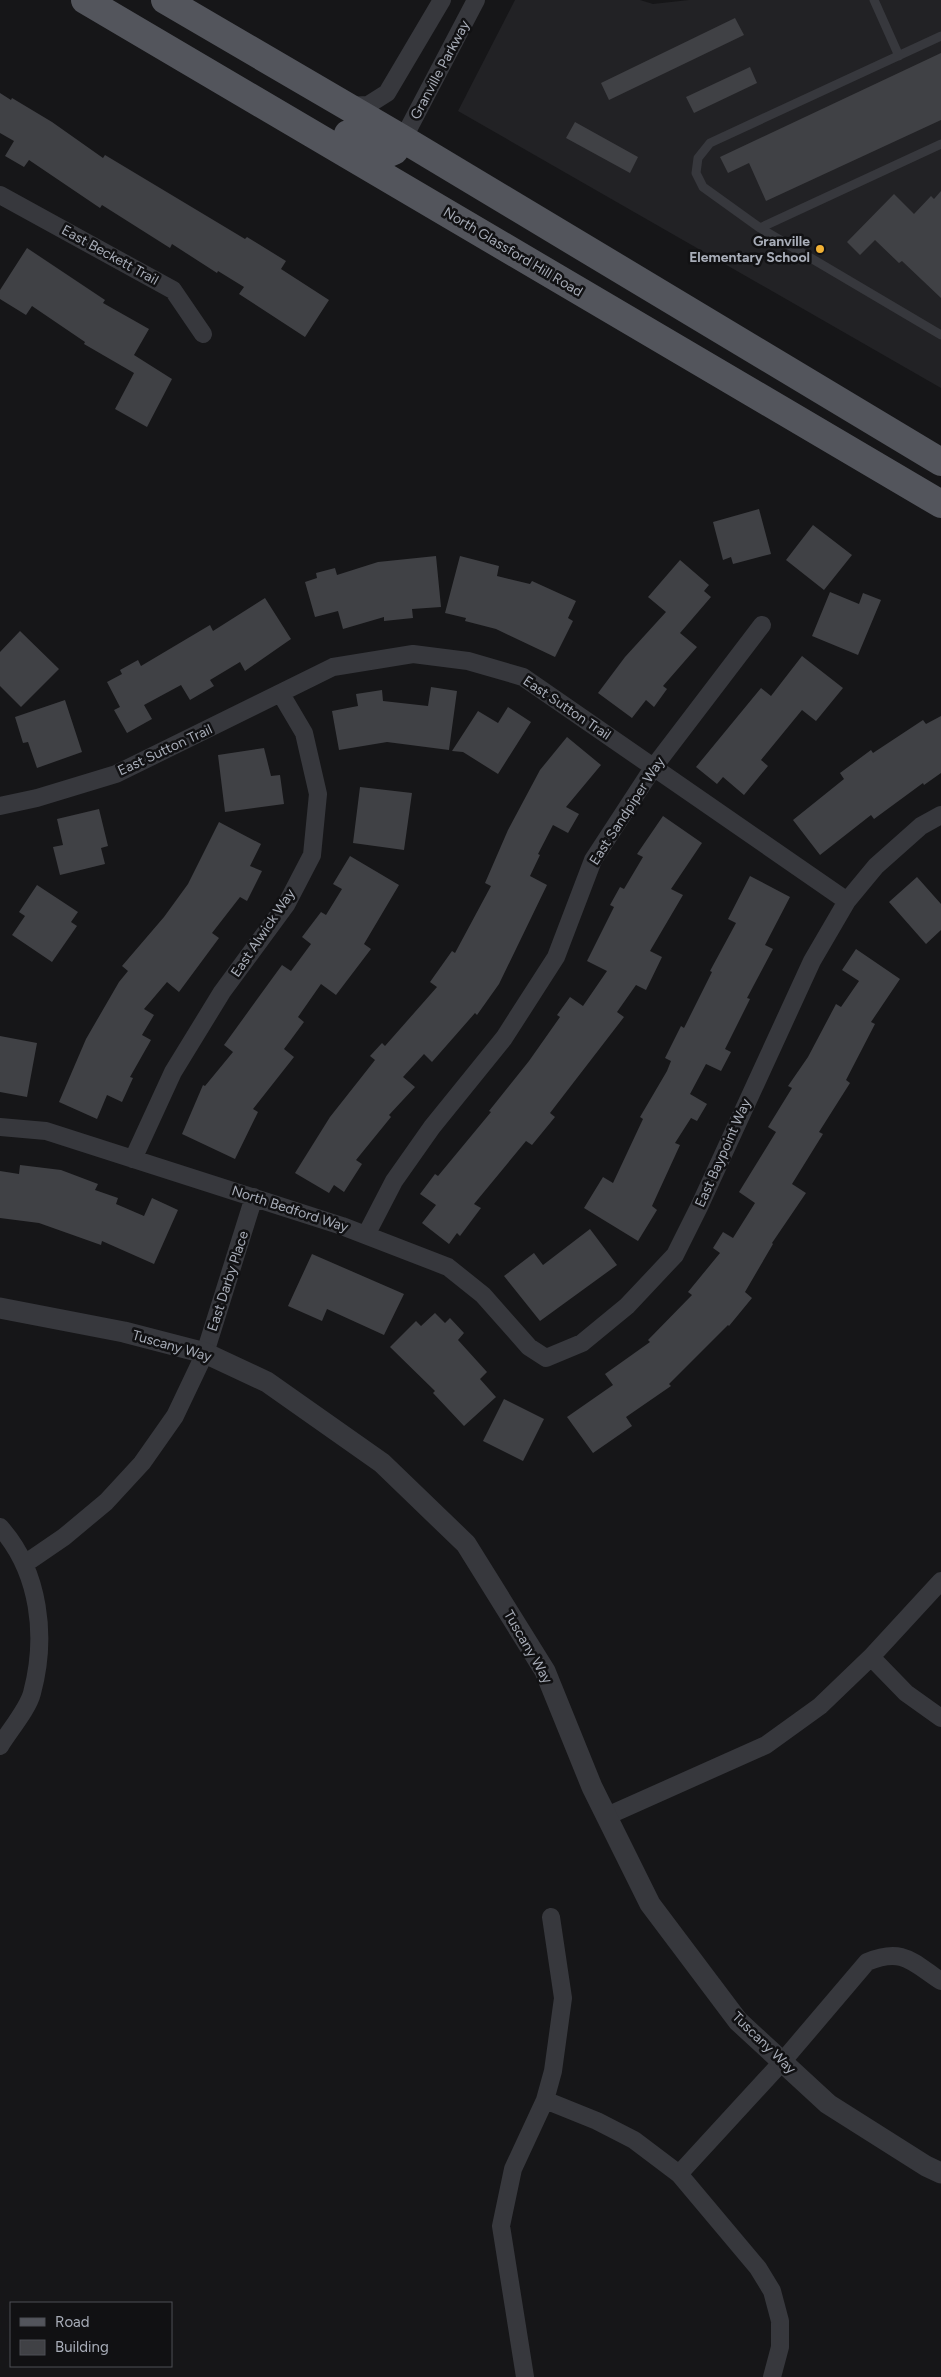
<svg xmlns="http://www.w3.org/2000/svg" width="941" height="2377" viewBox="0 0 941 2377" font-family="Figtree,sans-serif">
<style>
.built{fill:#222225}
.building{fill:#404145}
.lines{fill:none;stroke-linecap:round;stroke-linejoin:round}
.service{stroke:#37383d;stroke-width:9}
.minor{stroke:#37383d;stroke-width:18}
.tertiary{stroke:#37383d;stroke-width:21}
.primary{stroke:#53555c;stroke-width:28}
.poi-dot{fill:#f2b134;stroke:#111113;stroke-width:2}
.labels{text-anchor:middle;dominant-baseline:central;stroke-width:5;stroke-linejoin:round;paint-order:stroke}
.street-label{font-size:14px;fill:#a8adb8;stroke:#111113}
.poi-label{font-size:14px;font-weight:bold;fill:#a8adb8;stroke:#111113;text-anchor:end}
</style>
<rect width="100%" height="100%" fill="#161618"/>
<!-- built -->
<path class="built" d="M515 0H640L653 4 689 0H941V388L458 111Z"/>
<!-- building -->
<path class="building" d="M735 18 744 35 609 100 601 83Z
M941 53V120L766 201 749 163 728 173 720 157Z
M750 67 757 83 694 113 686 97Z
M0 93 11 100 12 98 52 122 103 158 105 155 245 239 247 237 286 261 281 269 329 300 305 337 239 294 244 287 218 271 217 273 172 244 170 248 102 205 100 208 29 160 24 167 5 156 14 141 0 133Z
M575 122 638 157 630 173 566 138Z
M941 191V298L902 261 899 263 875 240 860 255 847 242 894 194 914 214 931 196 934 199Z
M27 248 105 300 103 303 149 329 134 355 172 379 147 427 115 409 134 373 84 344 85 342 32 306 26 315 0 299V290Z
M759 509 771 554 733 564 731 557 723 560 713 522Z
M813 525 852 555 824 590 786 560Z
M436 556 441 607 412 609 413 618 384 621V617L343 629 338 611 315 617 305 582 317 578 316 573 335 568 337 575 378 562Z
M460 556 499 566 497 576 530 584 532 581 576 601 568 618 573 621 555 657 496 629 465 621 466 618 445 613Z
M680 560 709 585 704 591 711 597 680 633 697 647 663 686 667 689 654 707 646 700 632 718 598 693 625 657 666 612 648 597Z
M830 592 859 604 863 593 881 600 858 655 812 636Z
M265 598 291 639 245 671 240 662 210 680 214 686 190 700 181 685 144 705 152 719 127 733 114 710 120 707 107 682 122 674 120 670 138 660 141 666 210 625 213 631Z
M20 631 59 669 21 707 0 686V652Z
M802 656 843 688 816 721 802 710 761 760 768 766 744 795 723 777 717 784 696 767 761 688 771 696Z
M431 687 457 691 449 750 387 742 339 750 332 711 358 706 356 694 382 690 383 701 428 706Z
M65 700 82 752 37 768 28 742 23 743 15 717Z
M508 707 531 722 498 774 463 752 452 751 478 711 498 723Z
M941 716V773L924 785 923 783 874 819 871 815 820 855 793 820 844 779 840 773 871 750 873 753 923 720 926 724Z
M567 737 601 765 566 807 579 814 568 833 553 825 538 854 540 855 530 876 547 885 499 984 477 1015 475 1013 432 1062 424 1054 403 1077 415 1087 389 1115 391 1117 356 1160 362 1164 344 1192 334 1185 329 1193 295 1173 330 1117 375 1060 370 1056 382 1043 385 1046 437 987 430 982 452 951 455 953 491 886 485 883 508 830 540 770Z
M264 748 271 776 280 775 284 804 225 812 218 755Z
M360 787 412 793 404 850 353 843Z
M99 809 108 846 101 848 105 864 60 875 53 847 63 845 57 819Z
M663 816 702 843 671 889 683 895 650 951 662 957 646 990 636 985 617 1012 624 1017 550 1113 555 1117 532 1145 526 1141 474 1204 481 1208 460 1236 457 1233 449 1244 422 1223 436 1205 420 1194 435 1174 438 1176 491 1112 489 1111 529 1061 560 1017 557 1015 570 997 583 1006 607 971 587 961 614 907 610 905 620 887 624 889 643 857 637 854Z
M219 822 261 844 250 866 262 871 247 901 240 897 212 933 219 938 179 992 167 982 144 1009 154 1015 142 1035 151 1040 130 1077 133 1078 122 1102 107 1095 97 1119 59 1102 86 1039 119 982 128 971 122 966 164 917 188 884Z
M350 856 399 885 364 944 371 949 336 995 321 984 298 1017 304 1022 284 1049 294 1057 253 1109 258 1112 235 1159 182 1134 203 1085 205 1086 233 1052 224 1045 282 965 291 971 311 944 302 937 321 912 326 915 342 889 333 884Z
M750 876 790 897 765 945 773 949 747 998 750 999 725 1049 731 1052 721 1071 706 1064 690 1094 707 1104 697 1121 691 1118 675 1143 680 1145 652 1206 657 1210 638 1241 584 1208 603 1177 613 1183 643 1119 640 1117 667 1071 671 1061 665 1058 681 1026 684 1028 712 972 710 971 736 923 728 919Z
M917 877 941 904V930L926 944 889 902Z
M37 885 78 912 71 922 77 926 52 962 12 935 25 916 19 912Z
M856 949 900 979 871 1022 875 1024 846 1080 850 1083 819 1132 823 1134 792 1184 806 1193 772 1243 773 1244 745 1292 752 1298 729 1326 728 1325 669 1384 671 1386 626 1417 632 1426 593 1453 567 1417 613 1385 605 1374 650 1342 648 1340 692 1295 688 1292 720 1253 713 1248 723 1232 733 1238 755 1203 739 1192 776 1132 768 1127 792 1088 788 1086 808 1057 836 1004 841 1007 859 981 842 970Z
M0 1036 37 1043 27 1097 0 1092Z
M20 1165 61 1170 98 1184 95 1190 118 1198 116 1204 144 1216 152 1198 178 1210 154 1264 102 1241 101 1245 39 1223 0 1218V1171L19 1174Z
M590 1229 617 1265 540 1321 504 1276 534 1253 543 1265Z
M312 1254 404 1294 384 1335 327 1309 322 1321 288 1306Z
M435 1313 445 1323 450 1318 464 1333 458 1340 487 1372 480 1379 496 1397 464 1426 433 1393 435 1391 390 1347 416 1321 421 1326Z
M504 1399 544 1419 523 1461 483 1441Z"/>
<g class="lines">
<!-- service -->
<path class="service" d="M874 0 899 56
M941 36 710 143 698 158 696 173 703 187 760 228 941 335
M760 228 941 144"/>
<!-- minor -->
<path class="minor" d="M347 106 368 105 387 93 442 0
M403 139 476 0
M0 195 173 290 203 334
M0 806 37 798 116 774 333 667 413 654 468 661 523 677 847 901
M0 1127 46 1131 342 1226 448 1267 483 1295 529 1347 546 1358 582 1343 627 1306 675 1255 699 1207 812 961 847 901 876 866 921 826 941 815
M133 1159 173 1072 222 992 286 905 312 855 318 794 304 733 281 694
M366 1235 394 1181 432 1127 504 1038 556 957 593 860 653 768 762 625
M0 1527C40 1572 47 1637 32 1693 28 1709 9 1731 0 1746
M26 1563 64 1537 106 1502 142 1463 175 1416 205 1353 254 1197
M871 1657 906 1693 941 1718
M607 1816 766 1745 820 1706 871 1657 941 1581
M545 2100 597 2121 634 2140 679 2174 758 2268 772 2291 780 2321V2347L772 2377
M679 2174 782 2062 867 1962C903 1947 912 1962 941 1981
M525 2377 501 2226 513 2169 545 2100 553 2071 563 1998 551 1917"/>
<!-- tertiary -->
<path class="tertiary" d="M0 1308 124 1332 205 1353 267 1382 382 1463 466 1544 545 1671 592 1787 650 1904 738 2021 828 2104 926 2166 941 2173"/>
<!-- primary -->
<path class="primary" d="M85 0 941 504
M165 0 403 139 941 462
M348 134 387 154 394 151 403 139"/>
</g>
<!-- markers -->
<circle class="poi-dot" cx="820" cy="249" r="5"/>
<g class="labels">
<!-- street labels -->
<g class="street-label">
<text transform="translate(440 70) rotate(-62)">Granville Parkway</text>
<text transform="translate(513 252) rotate(31)">North Glassford Hill Road</text>
<text transform="translate(110 255) rotate(29)">East Beckett Trail</text>
<text transform="translate(567 708) rotate(34)">East Sutton Trail</text>
<text transform="translate(165 750) rotate(-25)">East Sutton Trail</text>
<text transform="translate(627 811) rotate(-57)">East Sandpiper Way</text>
<text transform="translate(263 933) rotate(-56)">East Alwick Way</text>
<text transform="translate(723 1153) rotate(-66)">East Baypoint Way</text>
<text transform="translate(290 1209) rotate(18)">North Bedford Way</text>
<text transform="translate(228 1281) rotate(-72)">East Darby Place</text>
<text transform="translate(172 1346) rotate(16)">Tuscany Way</text>
<text transform="translate(528 1647) rotate(60)">Tuscany Way</text>
<text transform="translate(764 2043) rotate(44)">Tuscany Way</text>
</g>
<!-- poi labels -->
<g class="poi-label">
<text x="810" y="241">Granville<tspan x="810" dy="16">Elementary School</tspan></text>
</g>
</g>
<!-- legend -->
<rect x="10" y="2302" width="162" height="65" fill="#111113" stroke="#4d4f55"/>
<rect x="20" y="2318" width="25" height="8" fill="#53555c" stroke="#4d4f55"/>
<text x="55" y="2327" font-size="15" fill="#a8adb8">Road</text>
<rect x="20" y="2340" width="25" height="15" fill="#404145" stroke="#4d4f55"/>
<text x="55" y="2352" font-size="15" fill="#a8adb8">Building</text>
</svg>
